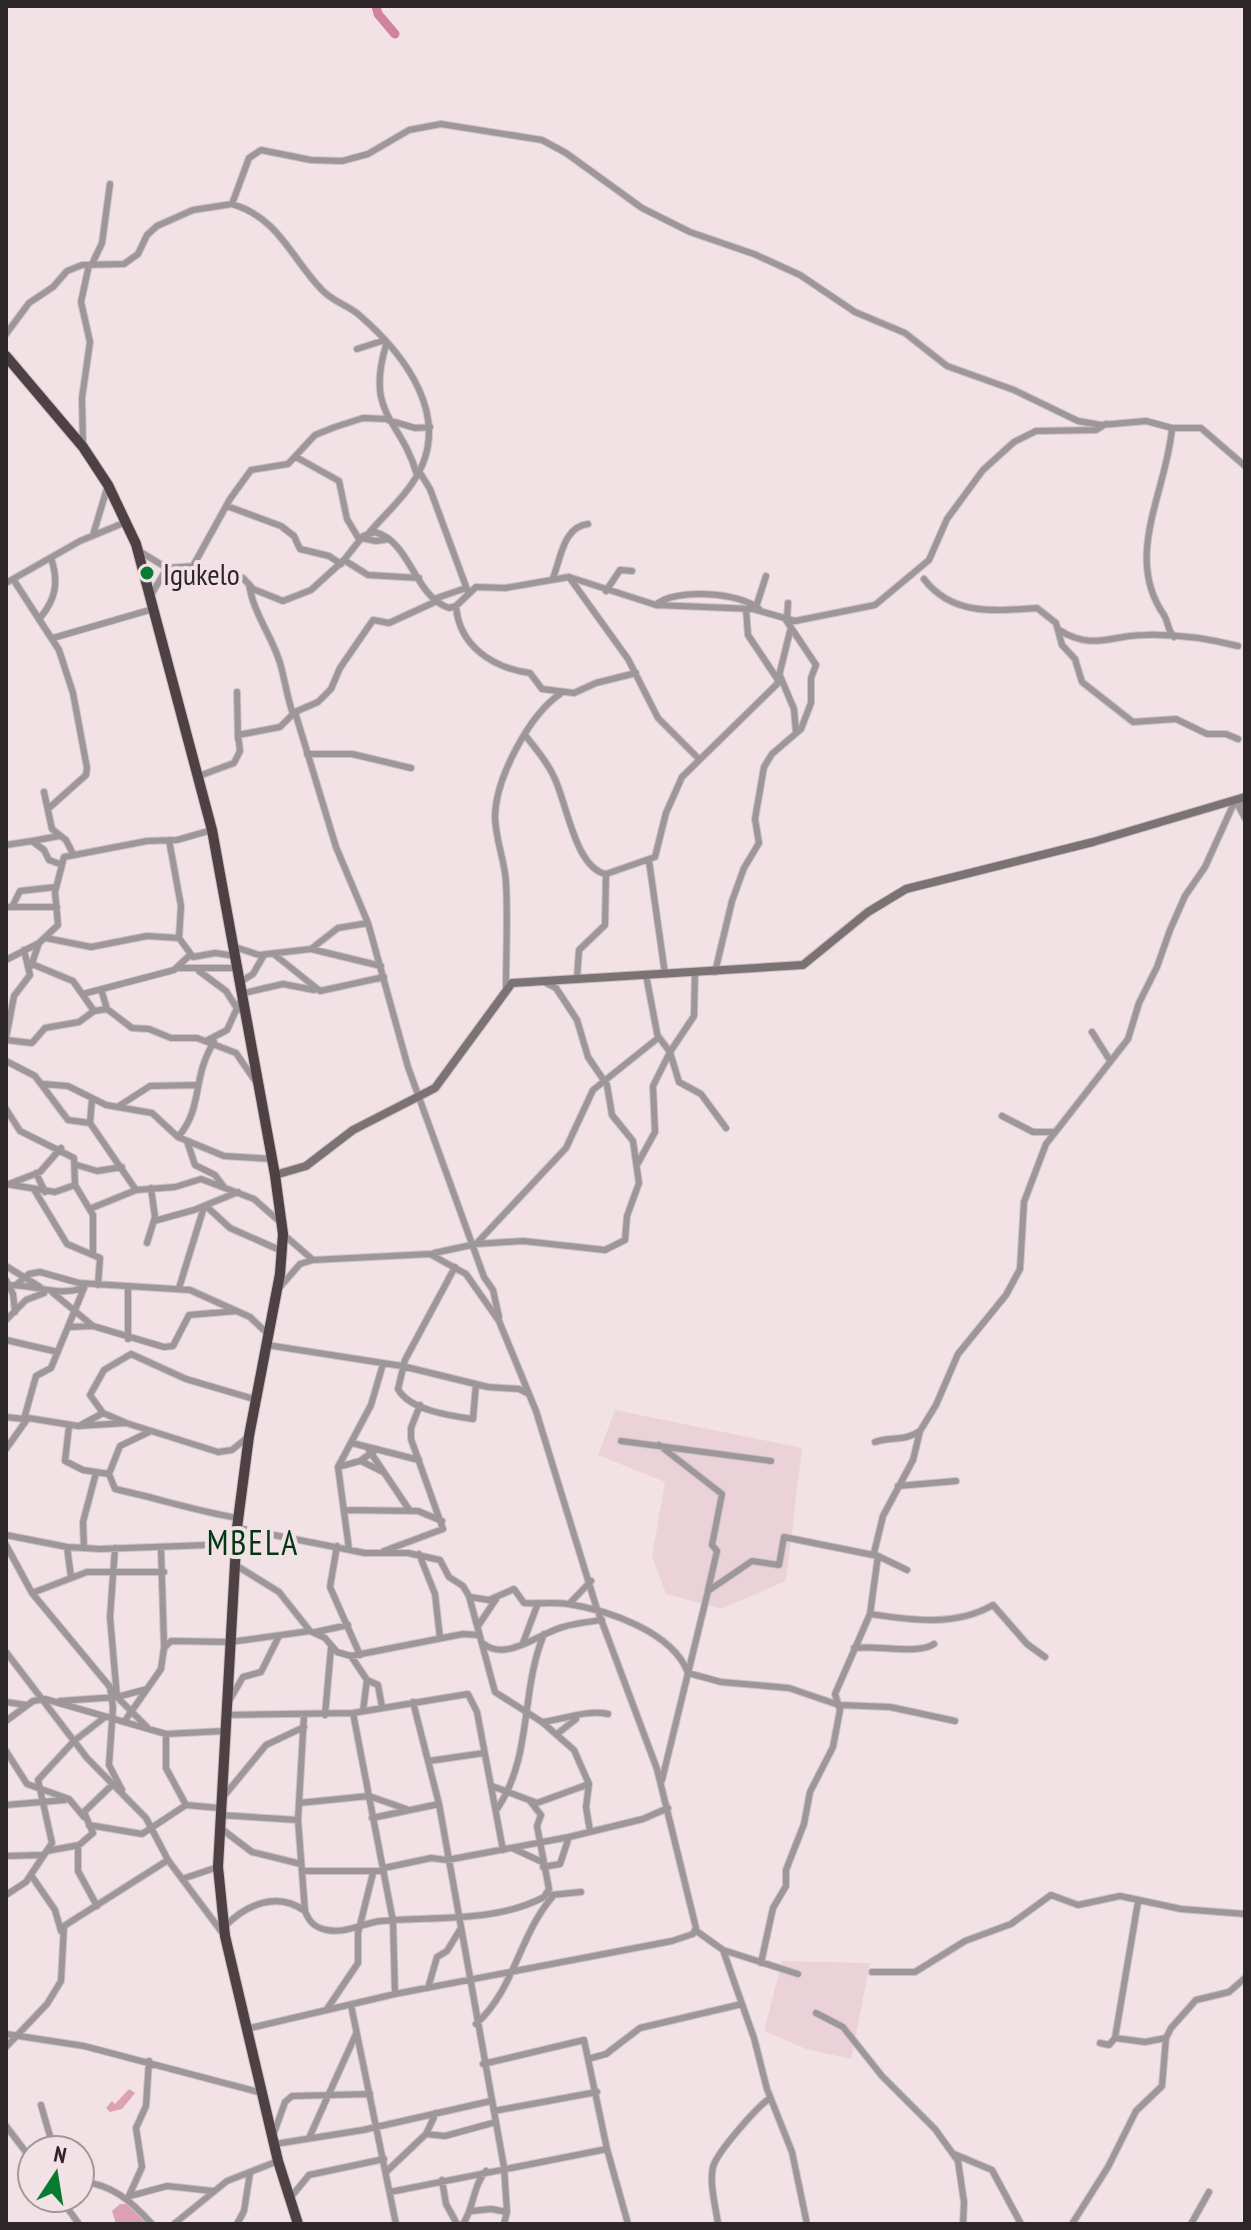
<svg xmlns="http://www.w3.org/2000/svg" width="1251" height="2230" viewBox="0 0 1251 2230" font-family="'PT Sans Narrow',sans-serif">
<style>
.built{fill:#ebd2d9}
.green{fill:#dda1b4}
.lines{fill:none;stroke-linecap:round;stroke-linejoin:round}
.river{stroke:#d1829d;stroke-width:9}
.street-casing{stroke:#cec0c4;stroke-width:8}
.secondary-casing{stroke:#cec0c4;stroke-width:10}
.highway-casing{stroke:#cec0c4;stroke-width:12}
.street{stroke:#9e9799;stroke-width:6}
.secondary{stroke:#7b7274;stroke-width:8}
.highway{stroke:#4d4144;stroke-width:10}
.poi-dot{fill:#077b31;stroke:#f2e2e6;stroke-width:3}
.labels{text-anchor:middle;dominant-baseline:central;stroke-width:8;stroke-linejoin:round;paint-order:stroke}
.poi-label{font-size:30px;fill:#2c2628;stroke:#f2e2e6;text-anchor:start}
.quarter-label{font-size:34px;letter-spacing:2px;fill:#033612;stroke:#f2e2e6}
</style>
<rect width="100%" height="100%" fill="#f2e2e6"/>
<!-- built -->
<path class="built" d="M615 1410 802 1448 786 1581 721 1609 666 1594 652 1556 665 1482 598 1455Z
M782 1961 870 1963 851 2059 806 2049 764 2031Z"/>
<!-- green -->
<path class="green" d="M129 2089 135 2093 122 2109 110 2112 106 2108 112 2101 115 2104Z
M120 2204H132L148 2223 116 2224 112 2211Z"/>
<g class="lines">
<!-- river -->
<path class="river" d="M376 6 378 14 395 34"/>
<!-- street casing -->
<g class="street-casing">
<path id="street" d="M232 204C279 218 291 258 322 290 332 301 347 305 358 314 406 355 455 420 413 482 401 501 383 516 369 533
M92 264 102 243 110 184
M6 334 29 303 53 287 67 271 82 265 124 264 138 254 147 235 157 226 193 210 232 204 249 158 261 150 311 160 342 161 368 154 409 130 441 124 542 140 566 153 642 208 690 232 754 254 800 275 855 312 905 333 947 366 1014 390 1078 421 1101 425 1146 421 1172 428H1201L1245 466
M386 345C365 416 401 418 417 475
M357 349 382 341
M388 420 415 428 430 427
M1172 428C1167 491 1123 556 1164 615 1169 623 1167 630 1174 637
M83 447 82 398 90 342 81 302 89 265
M296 457 339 481 347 519 359 539
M419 471 430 489 468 592
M227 506 281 526 294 536 300 549 329 556 341 564
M93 535 108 485
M361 538 376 541 389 539
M139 551 167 568 195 566 229 579 243 578 253 589 283 601 311 590 344 560 363 536 375 532C411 542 414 596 449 608L456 606 476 587 505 588 569 577 656 605 753 609 795 621 875 605 929 560 947 519 983 470 1014 442 1036 431 1096 430 1106 424
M344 560 368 575 419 578
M193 566 230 499 251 470 288 464 315 435 335 427 363 418 387 419
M569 577 628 659 658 718 698 758
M553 578C561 558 563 527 588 524
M13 579 59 650 73 693 87 768 86 775 49 808
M924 579C952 616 994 611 1037 608L1056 623 1062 645 1075 659 1082 682 1133 722 1176 719 1207 734H1226L1238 739
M6 583 80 541 126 522
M249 584C253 613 272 636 280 663 285 680 287 697 293 714
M606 591 620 570 632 571
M151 595 167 568
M434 599 466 588
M656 605C673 588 741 592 759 609
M456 606C459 647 494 668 530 673L542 689 574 693 596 683 636 673
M756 607 766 576
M746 609 748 635 778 680
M40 618C56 599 59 582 51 558
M787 620 788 603
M1059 630C1093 651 1111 635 1145 635 1176 634 1209 639 1238 646
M53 638 153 609
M780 676 794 709 796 733
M237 692 238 739
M295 712 336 847 368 923 408 1067 484 1277 493 1290 499 1317
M525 735C535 748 547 761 554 777 567 803 575 868 606 874
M307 754H352L411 768
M199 776 234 763 240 751 238 735 280 727 295 712 318 702 331 689 340 668 373 620 389 623 437 601
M44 792 52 829 66 840 73 854
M1244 798 1239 807 1245 818
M169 840 181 906 179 938 193 957 215 953 236 956
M32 841 59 836
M6 845 32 841 44 850 49 860 60 864
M649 861 665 974
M6 907H57
M12 907 20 891 56 887
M46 938 91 947 147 936 179 938
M235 947 259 955 311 949 338 928 368 923
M311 949 381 966
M275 955 320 991 384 977
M6 960 39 943 58 925 55 892 64 857 147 841 177 840 212 830
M32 964 73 981 94 1011
M31 966 39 943
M179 968H239
M199 971 226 991 238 1010
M715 972 732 901 744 868 759 843 755 819 764 767 772 754 801 729 811 703V678L816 665 786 620
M577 978 579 950 605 925 606 874 655 857 666 813 682 777 777 684 790 631
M242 981 253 974 264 955
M506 988C506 953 508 918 506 883 505 860 495 839 495 816 496 778 529 715 560 694
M101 989 107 1009 132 1028 149 1029 171 1038H197L236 1053 256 1082
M83 994 174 970 189 956
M1092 1032 1109 1059
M658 1036 670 1052 679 1082 701 1094 726 1128
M6 1038 14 996 30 975 24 950
M6 1040 32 1043 45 1028 79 1022 94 1011 107 1009
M206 1041 227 1030 244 993 283 984 314 990
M6 1061 35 1076 68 1120 90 1123
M43 1084 68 1086 106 1105 152 1113 178 1137 224 1156 272 1159
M92 1099 90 1123 136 1190
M119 1106 150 1086 196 1085
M6 1109 20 1131 74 1158 75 1185 93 1215V1254
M1002 1116 1033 1132H1052
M178 1137C204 1107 191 1079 214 1042
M187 1141 195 1165 215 1175 224 1187
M638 1163 655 1132 653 1086 670 1052 694 1016 695 972
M77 1165 97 1171 122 1167
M36 1173 45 1192
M6 1184 55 1192 75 1185
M9 1184 40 1172 61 1148
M35 1191 67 1244 100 1258 98 1285
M206 1206 230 1228 282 1251
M92 1208 136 1190 175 1187 201 1179 254 1199 279 1221
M154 1221 194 1210 238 1192
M147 1243 155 1217 151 1188
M476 1244 523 1241 605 1250 625 1240 627 1216 639 1183 633 1141 612 1115 607 1085 588 1057 577 1020 556 988 544 982
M434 1253 476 1244 566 1148 593 1090 658 1038 646 975
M6 1266 40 1287
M455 1267 405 1360 398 1389C409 1410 451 1416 473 1419L476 1384
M6 1280 13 1294 15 1312
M17 1284 29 1274 40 1272 79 1283 190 1290 250 1317 269 1335
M6 1285C34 1284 56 1297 84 1288
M280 1287 300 1264 313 1260
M179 1288 204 1207
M53 1293 93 1326 164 1347 173 1346 189 1315 237 1311
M6 1320 26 1300 44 1293
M69 1327 93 1326
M128 1339V1287
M6 1340 58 1352
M267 1345 402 1366 488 1387 519 1389 529 1394
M103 1413 90 1395 104 1370 131 1354 186 1379 257 1400
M6 1417 24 1419 36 1376 51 1368 84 1288
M69 1426 65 1461 83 1470 109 1474 115 1489C157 1498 195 1511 238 1518
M79 1426 103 1413 126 1423
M621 1441 771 1461
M875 1442C891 1436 904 1442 920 1431
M352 1443 419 1460
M659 1445 722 1494 712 1545 717 1551 708 1590
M367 1447 410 1511
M6 1449 28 1418 78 1426 126 1423 218 1452 232 1450 249 1436
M361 1461 383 1472
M338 1467 360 1461 374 1451
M109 1474 120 1446 149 1432
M898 1486 956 1481
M344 1510 418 1511 442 1521
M238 1528 365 1553H408L440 1560 449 1577 463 1586 469 1596 495 1692 542 1722 574 1750 589 1784 586 1807 590 1831
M6 1535 67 1547 100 1549 235 1544
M6 1545 32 1593 110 1687 113 1707 109 1765 122 1790
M337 1546 330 1587 360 1655
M67 1547 71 1577
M84 1548 83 1522 96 1473
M115 1548 110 1617 117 1697 147 1727
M161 1549 164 1645
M349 1549 338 1467 371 1405 383 1364
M384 1551 443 1529 411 1439V1428L420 1405
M874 1553 883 1516 913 1460 920 1431 936 1405 958 1354 1006 1295 1020 1269 1024 1202 1046 1144 1128 1039 1139 1003 1157 967 1170 930 1185 896 1205 867 1234 803
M419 1554 435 1594 440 1638
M878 1556 907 1570
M234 1564 279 1592 310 1631
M32 1593 87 1572H164
M470 1597 489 1600 514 1589 524 1603C539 1604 553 1602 568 1604 608 1610 673 1632 688 1673L721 1682 789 1688 839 1705 890 1707 955 1721
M569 1604 591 1581
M870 1614C911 1620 955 1627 993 1605L1027 1644 1045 1657
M478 1626 496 1599
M316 1632 348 1625
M523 1643 538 1603
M484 1644C506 1662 540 1633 563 1627 576 1623 589 1622 602 1620
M854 1648C878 1645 917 1655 934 1644
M6 1652 87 1758 146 1818 168 1860 224 1935
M351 1656 367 1680 378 1685 382 1707
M60 1701 117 1697 147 1689
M229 1701 243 1677 261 1672 279 1636
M6 1702 26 1705
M413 1702 439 1804 504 2167 507 2212 504 2224
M363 1711 367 1680
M353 1713 393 1921 395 1994
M225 1715 353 1713 468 1694 477 1712 503 1850
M304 1715 298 1820 305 1911C309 1922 315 1928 327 1930 345 1934 363 1923 381 1921 434 1916 495 1923 544 1897L549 1889 537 1826 541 1815 530 1801
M325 1715 331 1648
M6 1721 33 1701 45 1699 166 1734 224 1731
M124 1722 161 1669 164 1648 171 1641 230 1642 310 1631 325 1638 337 1652 351 1656 463 1634 478 1635
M542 1722C562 1720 588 1709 608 1714
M166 1734V1768L186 1805
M557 1734 576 1719
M6 1751 27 1784 69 1799 84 1817
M429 1761 484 1753
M662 1780 708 1591 752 1561 779 1565 784 1537 878 1556 870 1614 835 1694 840 1710 833 1747 810 1792 804 1824 786 1870V1886L773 1908 761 1963
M492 1786 537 1803 589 1784
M224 1796 266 1745 304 1727
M299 1803 369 1796 409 1810
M6 1805 65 1800
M497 1809C533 1756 520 1692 544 1634
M219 1815 298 1820
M372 1818 439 1804
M89 1825 142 1834 186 1805 219 1808
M219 1827 252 1852 301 1864
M512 1848 542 1862
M47 1851 79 1845
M6 1856 42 1855
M543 1867 560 1864 569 1837
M384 1868 431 1858 447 1860 569 1837 643 1819 668 1808
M302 1871H384
M31 1875 55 1910 61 1931
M182 1879 218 1867
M6 1895 26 1882 52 1843 38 1780 74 1741 105 1717
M551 1895 581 1892
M97 1906 78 1871V1846L93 1833 84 1812 111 1786
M224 1927C247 1904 277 1891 305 1911
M695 1930 723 1950 798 1974
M723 1950 754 2038 767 2089 792 2152 807 2224
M872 1972H915L965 1941 1011 1924 1051 1895 1078 1905 1120 1896 1181 1909 1245 1914
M428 1988 437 1957 447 1951 461 1928
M351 2005 396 2224
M327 2009 358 1963V1933L373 1873
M816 2013 843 2027 882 2076 935 2129 958 2161 964 2202 963 2224
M476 2024C515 1989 519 1935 553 1896
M246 2029 395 1994 672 1941 693 1934 696 1928 657 1769 596 1606 536 1411 499 1321 466 1274 430 1254 313 1260 283 1234
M6 2034 84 2046 262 2093
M1115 2038 1145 2042 1166 2038
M1100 2043 1109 2045 1115 2038 1138 1902
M6 2047 47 2004 61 1981 64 1926 168 1860
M588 2059 606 2054 640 2028 742 2004
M483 2064 584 2040 607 2149 628 2224
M41 2105 54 2150
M494 2111 597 2092
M6 2126 32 2160
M274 2133 285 2102 292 2096 370 2094
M426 2134 445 2136 496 2122
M309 2138 356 2034
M275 2144 363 2130 491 2101
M954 2154 992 2170 1021 2224
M386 2172 426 2134 436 2113
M442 2180 446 2204 457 2224
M80 2181C113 2185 130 2200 152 2224
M390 2192 607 2149
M130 2196 167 2186 213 2191
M291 2197 309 2175 384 2159
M60 2198 79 2224
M128 2198 142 2167 136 2128 146 2106 149 2061
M472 2211 491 2209 507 2212
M174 2224 227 2181 278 2161
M237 2224 244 2211 250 2173
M463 2224C474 2208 473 2185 486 2171
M718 2224C716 2207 709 2184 713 2167 717 2152 757 2107 770 2098
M1072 2224 1108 2167 1136 2111 1162 2086 1166 2038 1171 2028 1196 2000 1229 1992 1245 1978
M1191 2224 1209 2192"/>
</g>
<!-- secondary casing -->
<g class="secondary-casing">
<path id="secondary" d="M275 1175 306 1166 353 1130 435 1088 512 983 803 965 868 912 906 889 1093 842 1245 797"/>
</g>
<!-- highway casing -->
<g class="highway-casing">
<path id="highway" d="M6 356 83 447 108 485 136 544 212 830 275 1175 283 1234 280 1274 249 1436 237 1528 218 1867 225 1936 278 2161 298 2224"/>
</g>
<!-- street -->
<use href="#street" class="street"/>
<!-- secondary -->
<use href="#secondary" class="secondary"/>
<!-- highway -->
<use href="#highway" class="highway"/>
</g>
<!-- markers -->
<circle class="poi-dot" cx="147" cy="573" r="8"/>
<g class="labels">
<!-- poi labels -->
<g class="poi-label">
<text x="163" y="573">Igukelo</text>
</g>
<!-- quarter labels -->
<g class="quarter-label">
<text x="253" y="1542">MBELA</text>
</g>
</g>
<!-- border -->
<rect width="1251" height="2230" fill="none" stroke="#2c2628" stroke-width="16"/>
<!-- north arrow -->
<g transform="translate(56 2174) rotate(12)"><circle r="38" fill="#f2e2e6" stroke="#a3979a" stroke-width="2"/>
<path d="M0-6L14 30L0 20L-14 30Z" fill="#077b31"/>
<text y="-12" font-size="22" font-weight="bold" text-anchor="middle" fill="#2c2628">N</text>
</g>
</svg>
